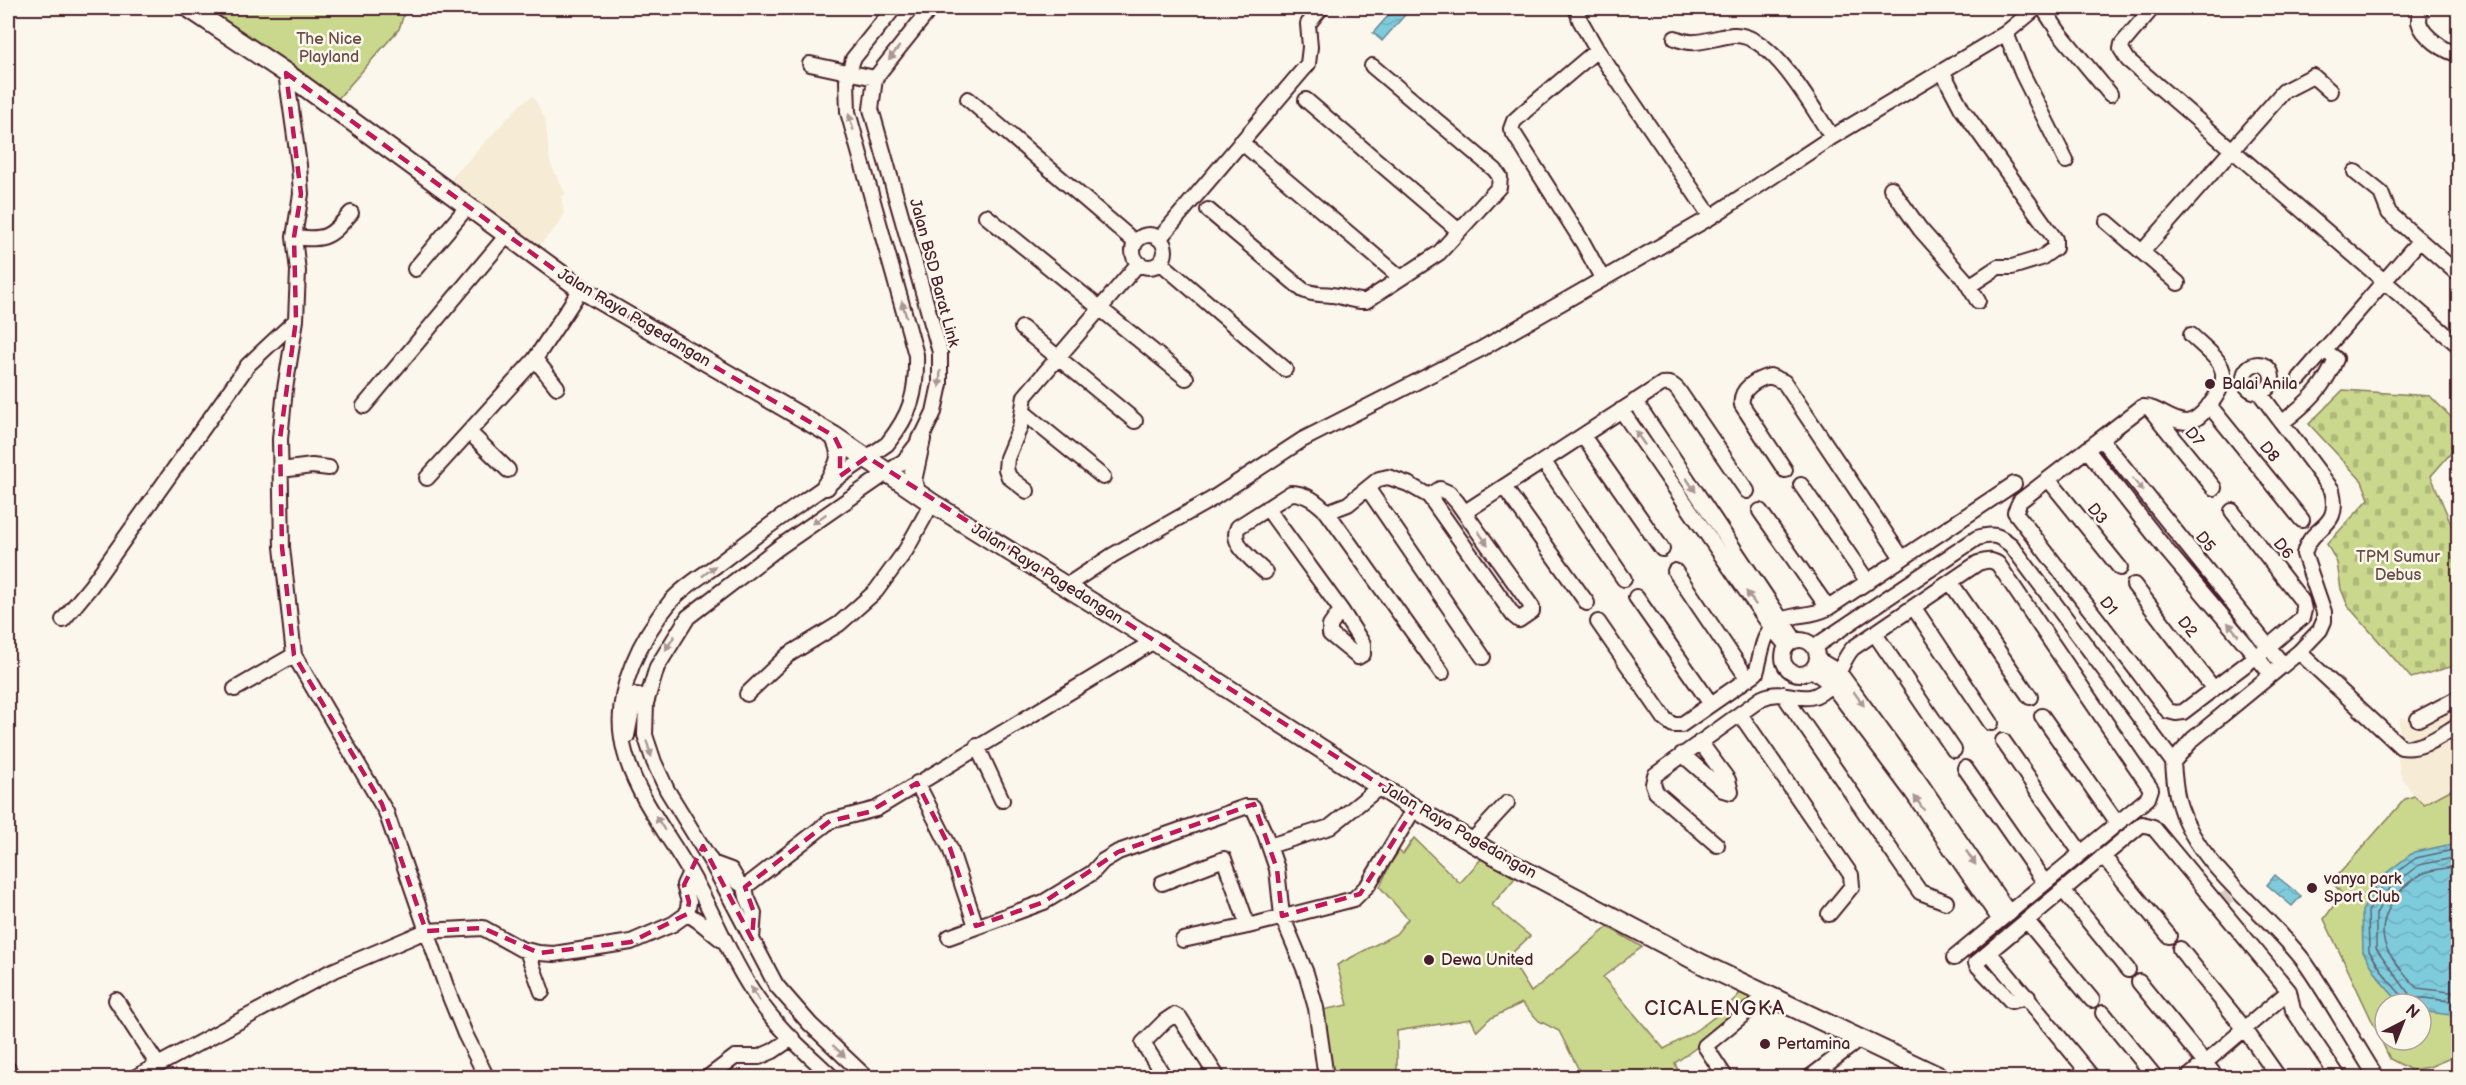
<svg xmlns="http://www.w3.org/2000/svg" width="2466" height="1085" viewBox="0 0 2466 1085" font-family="'Balsamiq Sans',sans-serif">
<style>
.built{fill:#f6ebd4}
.green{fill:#c9d88c;stroke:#8a7c5c;stroke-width:1.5;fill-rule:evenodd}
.cemetery{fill:url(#cemetery-stones);stroke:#8a7c5c;stroke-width:1.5}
.water{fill:url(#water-waves);stroke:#698695;stroke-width:1.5}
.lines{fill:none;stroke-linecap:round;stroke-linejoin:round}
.shore{stroke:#5f6472;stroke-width:1.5}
.street-tunnel{stroke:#d8ccc5;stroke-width:14;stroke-dasharray:14 7;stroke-linecap:butt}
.street-casing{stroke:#4a1f2b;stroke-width:18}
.secondary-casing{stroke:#4a1f2b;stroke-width:22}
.street{stroke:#fbf7ec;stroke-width:14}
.secondary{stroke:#fbf7ec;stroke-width:18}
.oneway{fill:#ab9695}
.marked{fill:none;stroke:#c2185b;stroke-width:4.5;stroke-dasharray:12 8;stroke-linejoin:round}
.poi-dot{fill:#4a1f2b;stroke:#fbf7ec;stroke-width:2}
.labels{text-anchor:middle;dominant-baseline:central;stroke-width:5;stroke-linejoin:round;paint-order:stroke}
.park-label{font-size:16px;fill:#6a4d43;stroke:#fbf7ec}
.street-label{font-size:16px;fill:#4a1f2b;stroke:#fbf7ec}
.poi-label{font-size:16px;fill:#4a1f2b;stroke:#fbf7ec;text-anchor:start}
.quarter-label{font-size:20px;letter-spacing:1.5px;fill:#4a1f2b;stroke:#fbf7ec}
</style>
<defs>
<pattern id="cemetery-stones" width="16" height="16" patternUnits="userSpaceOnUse" patternTransform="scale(1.5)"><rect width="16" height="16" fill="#c9d88c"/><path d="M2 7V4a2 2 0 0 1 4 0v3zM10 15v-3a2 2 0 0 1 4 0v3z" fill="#aeb979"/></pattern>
<pattern id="water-waves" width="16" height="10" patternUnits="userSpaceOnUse" patternTransform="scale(1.5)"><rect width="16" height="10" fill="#7ecbdc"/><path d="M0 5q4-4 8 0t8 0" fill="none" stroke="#6eaebd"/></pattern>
</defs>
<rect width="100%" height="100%" fill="#fbf7ec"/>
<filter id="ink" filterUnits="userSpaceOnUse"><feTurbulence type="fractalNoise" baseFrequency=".0167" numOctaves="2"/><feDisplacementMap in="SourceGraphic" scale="12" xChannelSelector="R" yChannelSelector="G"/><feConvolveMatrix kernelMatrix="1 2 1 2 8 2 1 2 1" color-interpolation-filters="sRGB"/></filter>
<g filter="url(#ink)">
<!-- built -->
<path class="built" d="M533 96 545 119 550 163 566 195 561 196 564 215 556 227 537 248 448 182 522 103Z
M2458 700V786L2424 805 2414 796 2400 773 2398 758 2400 717 2417 723Z"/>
<!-- green -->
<path class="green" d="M226 8H388L390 11 395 8H406L399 29 335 102 215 20Z
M2458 786V1055L2429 1067 2411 1070 2390 1059 2324 919 2342 894 2332 882 2405 799 2414 796 2424 804ZM2385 1004H2421V1040H2385Z
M1414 838 1460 883 1482 858 1515 878 1492 905 1530 936 1509 956 1531 992 1608 927 1642 947 1603 977 1664 1049C1694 1033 1720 1016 1743 990L1757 998 1711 1037 1675 1063 1681 1078 1581 1077 1582 1076 1559 1031 1539 1021 1522 1003 1489 1019 1477 1031 1471 1019 1397 1031V1071L1391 1077H1332L1322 1010 1348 1005 1337 965 1396 934 1408 919 1380 887 1390 864 1399 851 1403 854Z"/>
<!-- cemetery -->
<path class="cemetery" d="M2343 390 2430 396 2458 424V445L2431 476 2452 526 2458 564V665L2411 678 2348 606 2341 589 2337 563 2327 544 2369 499 2362 481 2309 424Z"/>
<!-- water -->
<path class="water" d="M1395 8H1411L1382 41 1373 33Z
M2458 843V1016L2421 1011V1004H2401L2383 984 2363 952 2362 911 2381 877 2414 852Z
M2275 875 2301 896 2292 906 2267 885Z"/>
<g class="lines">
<!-- shore -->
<path class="shore" d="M2458 857 2419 865 2391 886 2376 914V948L2412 998H2424L2458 1002
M2458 866C2447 868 2432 869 2422 874 2398 886 2375 920 2386 947 2393 962 2406 975 2417 988L2458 993
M2405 1004 2404 998 2388 980 2369 951 2368 912 2385 881 2416 858 2458 849"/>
<!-- street-tunnel -->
<path class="street-tunnel" d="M2221 902 2229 896"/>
<!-- street casing -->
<g class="street-casing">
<path id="street" d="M1576 8 1580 20 1597 50 1711 217
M2043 8 2058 31 2110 94
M2420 8C2420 12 2419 18 2419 22 2422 36 2446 52 2458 54
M2149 12 2122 44 2121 49 2128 60 2458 345
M2006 33 2022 73 2066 161
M1675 38C1696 48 1712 37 1733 35 1772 32 1812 108 1832 137
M1597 50 1525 111 1514 121 1511 129 1583 243 1602 278
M810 64 875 78
M1942 71 1962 109 2055 239V248L2041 258 2012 267H1998L1969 286
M286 73 299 165 301 194 294 237 298 271 296 320 285 389 280 439 282 547 294 655 386 812 448 992 465 1034 487 1078
M968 99 1135 242
M1306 100 1459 231
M1241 142 1401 278
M2355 172 2381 193 2389 213 2458 274
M1891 188 1920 229 1965 280 1978 301
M1208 210 1303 290C1316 296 1320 293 1332 295 1344 296 1353 302 1366 301L1439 253 1499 187 1500 177 1495 170 1372 66
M986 216 1186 378
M2107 222 2178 283
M1133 251a16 16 0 1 1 32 0a16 16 0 1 1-32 0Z
M294 237C326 241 330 237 351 213
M1159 239 1308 64 1310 47 1308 24 1321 8
M2142 252 2284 91 2313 76 2330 91
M1161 263 1285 369
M415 269 468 206
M1022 328 1135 421
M2191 335C2219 361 2238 371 2208 407 2202 414 2195 422 2186 422 2170 422 2157 406 2142 407L2020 501 2015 512 2168 711 2176 713 2183 712 2262 652 2302 618 2304 610 2302 601 2232 511
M535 359 557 387
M2244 378a14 14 0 1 1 28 0a14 14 0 1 1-28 0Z
M2300 378 2420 240
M2259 392 2332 490C2342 531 2311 523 2304 554L2324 612V621L2320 630 2299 652 2193 739 2173 762C2174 777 2175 792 2180 807 2199 868 2269 913 2306 964 2331 1000 2353 1040 2377 1078
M1635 401 1795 640
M2209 405 2302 520
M364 406 508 234
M1621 410 1771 627 1786 645
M2151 410 2214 488
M1023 412 1103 477
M2283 422C2306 404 2325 387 2336 359L2324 350
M469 432 508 470
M1583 436 1662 549
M2102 440 2283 665
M2088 451 2164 547 2271 674
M1544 462 1624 579
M281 470 312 466 329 468
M1785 470 1742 405C1739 389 1757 379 1770 376L1784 382 1902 558
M427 478 535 359 581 289
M2049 480 2120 568
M1801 485 1868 582
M1504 487 1587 603
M1368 489 1483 657
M1027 491 1009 477 1006 469 1007 458 1020 427 1025 396 1138 264
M1267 508 1341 610
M1760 511 1828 608
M1327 512 1442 673
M1465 512 1662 384C1669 383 1673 384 1678 390L1747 491
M1675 571 1748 679
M1265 572C1254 561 1229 544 1238 527L1291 493C1306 493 1317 502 1327 512L1348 504 1379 479 1388 477 1408 484 1429 496 1513 615 1519 620 1532 611V607L1457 502 1449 493 1440 489 1429 496
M1951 583 2030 697
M2134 585 2213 688
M1066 586 1113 555 1212 499 1302 440 1481 349 1711 217 1832 137 2006 33 2036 8
M1636 597 1711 704
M1914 608 1991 723
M1341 610 1363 644V654L1358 657 1330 634V626Z
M63 620 91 586 248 365 296 320
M1598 622 1665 719 1673 725H1681L1756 673C1764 646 1761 622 1796 616 1808 614 1816 614 1828 608L2014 484
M1875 634 1954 750
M1783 657a17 17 0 1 1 34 0a17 17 0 1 1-34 0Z
M1814 647 1977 538C1993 533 1998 535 2011 545L2173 762
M2299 652 2401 747C2421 751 2441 735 2458 725
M1817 659 1839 672 1921 784 2009 913
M1812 670 1831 684 1911 791 2000 920
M235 689 294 655
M747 694 788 655 839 624 876 591 906 550 932 503
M1783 694 1920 892 1946 902
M1740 714 1851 875 1852 886 1829 914
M2042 716 2117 823
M2418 719 2458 698
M627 736 635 695 643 696 646 703
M2003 741 2081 853
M977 746 1002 800
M1682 754 1723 790 1731 792 1728 780 1700 742
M1965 768 2045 883
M917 783 950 848 976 926
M1471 842 1507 803
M1717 845 1656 792 1653 784 1655 775 1762 698C1789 685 1806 712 1831 684 1841 673 1843 658 1853 648L1978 563C1986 561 1990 559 1998 564L2151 789 2148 798 1954 958
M1269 846 1330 827 1381 786
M2103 856 2169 936
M712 863 731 870 738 882 745 887 747 897 754 913 752 939
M690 872 684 885 689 902 687 914C702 921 711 933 725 942
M1162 883 1224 859 1248 926
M745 887 830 821 876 809 1154 641
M2063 890 2128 970
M2027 921 2092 1000
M949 937 1044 902 1092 873 1103 861 1118 852 1245 807H1253L1265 834 1277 869 1282 916 1306 973 1316 1008 1326 1078
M1183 940 1248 926 1354 899 1368 885 1415 807
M2180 949 2244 1028 2279 1078
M527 951 542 992
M1989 952 1976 963 1977 965 2011 1001 2028 997
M2139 982 2217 1078
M2289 991 2293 1010 2339 1078
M116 1000 158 1065
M2103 1013 2156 1078
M8 1069 12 1078
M134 1078 330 972 426 931 483 928 521 949 539 953 554 954 631 942 673 924 687 914
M707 1078 735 1057H759L773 1051 792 1038
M833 1078C807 1053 778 1029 758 999 730 960 714 912 689 871 665 829 629 787 622 738 614 690 641 637 671 601 684 586 705 574 721 562 775 520 831 482 887 444 911 414 917 393 916 355L848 112 847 81 853 59 894 8
M867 1078 810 1024 776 985 712 863 667 790 654 762 645 735 646 703 657 667 688 617 778 548 904 461 921 439 934 412 940 384V352L871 109 875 78 931 8
M1165 1078 1143 1043 1165 1021 1174 1015 1180 1018 1218 1078
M1726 1078 1705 1046 1767 995
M1809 1078 1860 1039
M2093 1078 1989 952 2142 824 2153 827 2289 991 2187 1078"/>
</g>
<!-- secondary casing -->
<g class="secondary-casing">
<path id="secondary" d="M189 8 286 73 581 289 834 436 932 503 1154 641 1407 804 1491 853 1702 964 1942 1078
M826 486C838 466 846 458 834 436
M916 491 912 481 921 439"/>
</g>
<!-- street -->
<use href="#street" class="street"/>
<!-- secondary -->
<use href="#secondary" class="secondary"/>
</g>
<!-- one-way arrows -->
<defs><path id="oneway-solid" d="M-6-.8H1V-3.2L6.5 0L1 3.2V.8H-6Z" transform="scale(1.5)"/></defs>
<g class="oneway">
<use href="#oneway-solid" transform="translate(894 53) rotate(129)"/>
<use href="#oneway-solid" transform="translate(851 122) rotate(-106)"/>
<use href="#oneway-solid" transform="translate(904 309) rotate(-106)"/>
<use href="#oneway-solid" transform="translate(940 379) rotate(93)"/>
<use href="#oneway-solid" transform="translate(1640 438) rotate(-124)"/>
<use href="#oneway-solid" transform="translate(1691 485) rotate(56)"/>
<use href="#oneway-solid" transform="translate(2138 485) rotate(51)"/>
<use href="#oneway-solid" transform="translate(819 519) rotate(145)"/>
<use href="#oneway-solid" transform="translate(1483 538) rotate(55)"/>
<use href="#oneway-solid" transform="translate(709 571) rotate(-38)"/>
<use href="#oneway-solid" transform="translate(1751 598) rotate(-125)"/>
<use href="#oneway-solid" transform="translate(2233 629) rotate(-130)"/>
<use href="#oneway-solid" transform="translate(670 643) rotate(122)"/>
<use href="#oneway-solid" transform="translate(1859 699) rotate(54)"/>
<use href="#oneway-solid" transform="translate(649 749) rotate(73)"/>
<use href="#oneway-solid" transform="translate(1919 803) rotate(-125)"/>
<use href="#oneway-solid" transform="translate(660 823) rotate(-122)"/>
<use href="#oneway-solid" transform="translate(1971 858) rotate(56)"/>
<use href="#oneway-solid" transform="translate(755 994) rotate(-121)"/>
<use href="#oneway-solid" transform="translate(839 1051) rotate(43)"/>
</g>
</g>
<!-- marked area -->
<path class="marked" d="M286 73 581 289 834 436 840 448V476L867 457 1415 807 1360 894 1282 916 1277 869 1254 804 1118 852 1044 902 976 926 950 848 917 783 869 812 830 821 745 887 754 913 752 939 703 846 684 885 689 902 687 914 631 942 539 953 483 928 426 931 382 804 294 655 282 547 280 439 296 320 294 237 301 194Z"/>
<!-- markers -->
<g class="poi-dot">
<circle cx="2210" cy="384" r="6"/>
<circle cx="2312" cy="888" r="6"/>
<circle cx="1429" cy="960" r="6"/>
<circle cx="1765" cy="1044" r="6"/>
</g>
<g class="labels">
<!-- park labels -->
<g class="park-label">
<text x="329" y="39">The Nice<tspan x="329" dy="18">Playland</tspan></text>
<text x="2398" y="557">TPM Sumur<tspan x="2398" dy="18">Debus</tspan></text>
</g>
<!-- street labels -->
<g class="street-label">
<text transform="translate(934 273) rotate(75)">Jalan BSD Barat Link</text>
<text transform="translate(634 318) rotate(31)">Jalan Raya Pagedangan</text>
<text transform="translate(2194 437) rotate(51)">D7</text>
<text transform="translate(2269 452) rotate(51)">D8</text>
<text transform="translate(2097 514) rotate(51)">D3</text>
<text transform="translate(2205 542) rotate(51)">D5</text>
<text transform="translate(2283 549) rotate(52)">D6</text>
<text transform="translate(1047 574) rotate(32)">Jalan Raya Pagedangan</text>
<text transform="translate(2108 606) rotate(52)">D1</text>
<text transform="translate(2187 627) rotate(52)">D2</text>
<text transform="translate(1459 831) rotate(30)">Jalan Raya Pagedangan</text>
</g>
<!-- poi labels -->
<g class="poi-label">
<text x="2222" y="384">Balai Anila</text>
<text x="2324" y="879">vanya park<tspan x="2324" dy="18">Sport Club</tspan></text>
<text x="1441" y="960">Dewa United</text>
<text x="1777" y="1044">Pertamina</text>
</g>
<!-- quarter labels -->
<g class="quarter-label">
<text x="1715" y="1009">CICALENGKA</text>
</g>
</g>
<!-- margin -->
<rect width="2466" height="1085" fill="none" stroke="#fbf7ec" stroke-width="30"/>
<rect x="15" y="15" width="2436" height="1055" fill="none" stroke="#4a1f2b" stroke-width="2" filter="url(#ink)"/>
<!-- north arrow -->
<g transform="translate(2403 1022) rotate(42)"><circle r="28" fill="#fbf7ec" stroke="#b4a19f" stroke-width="1.5"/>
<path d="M0-4.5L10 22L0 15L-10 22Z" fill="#4a1f2b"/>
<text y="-9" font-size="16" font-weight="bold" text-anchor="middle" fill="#4a1f2b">N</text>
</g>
</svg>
